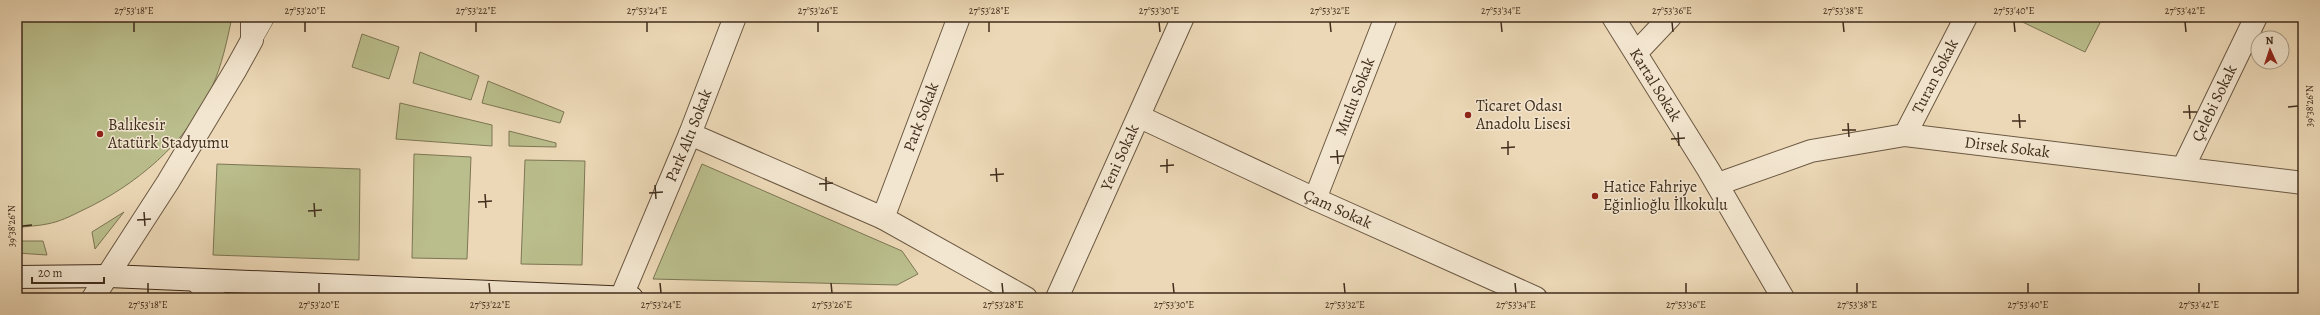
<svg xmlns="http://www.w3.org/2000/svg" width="2320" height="315" viewBox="0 0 2320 315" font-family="Alegreya,serif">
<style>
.green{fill:#babe8c;stroke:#7d7654}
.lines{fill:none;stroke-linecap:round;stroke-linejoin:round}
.pedestrian-casing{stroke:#6b5842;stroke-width:20}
.minor-casing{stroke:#6b5842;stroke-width:24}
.secondary-casing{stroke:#402d1c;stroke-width:24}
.pedestrian{stroke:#f3e6d0;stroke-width:19}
.minor{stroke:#f3e6d0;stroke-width:22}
.secondary{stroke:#f3e6d0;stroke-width:22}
.ticks{fill:none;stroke:#402d1c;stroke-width:1.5}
.poi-dot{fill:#8f2418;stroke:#f3e6d0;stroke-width:1.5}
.labels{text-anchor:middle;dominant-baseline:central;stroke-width:3;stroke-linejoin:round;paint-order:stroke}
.street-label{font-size:16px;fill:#402d1c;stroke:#f3e6d0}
.poi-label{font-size:16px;fill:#402d1c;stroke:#f3e6d0;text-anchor:start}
.neatline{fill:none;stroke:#402d1c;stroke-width:1.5}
.ticks-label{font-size:10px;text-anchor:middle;fill:#402d1c}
</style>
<rect width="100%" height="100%" fill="#ecd8b6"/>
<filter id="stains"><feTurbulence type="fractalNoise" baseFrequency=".005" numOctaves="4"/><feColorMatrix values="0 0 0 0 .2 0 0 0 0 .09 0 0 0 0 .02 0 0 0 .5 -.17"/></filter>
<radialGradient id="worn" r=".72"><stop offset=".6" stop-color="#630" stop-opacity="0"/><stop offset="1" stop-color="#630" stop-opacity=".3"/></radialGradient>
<!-- green -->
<path class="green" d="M17 17H232C227 41 222 65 212 87 187 143 135 186 81 211 71 216 59 222 47 224 38 226 27 226 17 228Z
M2012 17H2103L2085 52Z
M362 34 399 47 389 79 352 67Z
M420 52 479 76 471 100 413 83Z
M488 81 564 112 560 123 482 103Z
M400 103 492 125V146L396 139Z
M509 131 556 143V147L509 146Z
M414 154 471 157 467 259 412 258Z
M525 160 585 161 582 265 521 264Z
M217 164 360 169 359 260 213 255Z
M702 164 902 251 918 274 897 285 653 279Z
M124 212 95 249 92 232Z
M17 241H43L47 255 17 253Z"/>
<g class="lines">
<!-- pedestrian casing -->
<g class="pedestrian-casing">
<path id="pedestrian" d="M252 40 265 17"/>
</g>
<!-- minor casing -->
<g class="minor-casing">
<g id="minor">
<path id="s1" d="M1613 17 1708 169 1783 298"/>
<path d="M1636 53 1670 17"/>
<path id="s2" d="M1140 117 1315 199 1536 298"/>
<path d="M690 134 883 218 1026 298"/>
<path id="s3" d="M1905 135 1966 17"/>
<path id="s4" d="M2183 168 2256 17"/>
<path id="s5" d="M1718 184 1811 151 1905 135 2303 183"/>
<path id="s6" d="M1315 199 1386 17"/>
<path id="s7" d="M883 218 959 17"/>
<path d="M196 281 215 298"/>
<path d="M93 298 168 182 236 69 252 40V17"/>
<path id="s8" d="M621 298 690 134 735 17"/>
<path id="s9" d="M1057 298 1183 17"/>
</g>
</g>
<!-- secondary casing -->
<g class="secondary-casing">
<path id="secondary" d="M17 277 109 276 632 298"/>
</g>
<!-- pedestrian -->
<use href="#pedestrian" class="pedestrian"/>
<!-- minor -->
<use href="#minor" class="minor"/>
<!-- secondary -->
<use href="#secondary" class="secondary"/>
</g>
<!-- ticks -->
<path class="ticks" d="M134 22V32M305 22V32M476 22V32M647 22V32M818 22V32M989 22V32M1159 22 1160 32M1330 22 1331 32M1501 22 1502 32M1672 22 1673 32M1843 22 1844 32M2014 22 2015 32M2185 22 2186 32M2189 105 2190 119M2288 107 2298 106M2183 112H2197M2019 114 2020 128M2012 121H2026M1848 123 1849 137M1842 130H1856M1678 132 1679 146M1671 139 1685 138M1508 141V155M1501 148 1515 147M1337 150 1338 164M1330 157 1344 156M1167 159V173M1160 166 1174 165M996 168 997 182M990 175 1004 174M826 177V191M819 184 833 183M655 185 656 199M649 193 663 192M485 194 486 208M478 202 492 201M314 203 315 217M308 211 322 210M144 212 145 226M137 220 151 219M22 226 32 225M148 283V293M319 283V293M489 283 490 293M660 283 661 293M831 283 832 293M1002 283 1003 293M1173 283 1174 293M1344 283 1345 293M1515 283 1516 293M1686 283V293M1857 283V293M2028 283V293M2199 283V293"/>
<!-- markers -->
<g class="poi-dot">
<circle cx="1468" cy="115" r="4"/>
<circle cx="100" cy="134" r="4"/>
<circle cx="1595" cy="196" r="4"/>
</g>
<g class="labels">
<!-- street labels -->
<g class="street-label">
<text stroke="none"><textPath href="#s3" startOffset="66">Turan Sokak</textPath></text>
<text stroke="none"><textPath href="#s1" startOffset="80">Kartal Sokak</textPath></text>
<text stroke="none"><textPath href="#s6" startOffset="110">Mutlu Sokak</textPath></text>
<text stroke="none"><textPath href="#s4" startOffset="72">Çelebi Sokak</textPath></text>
<text stroke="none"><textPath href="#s7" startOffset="108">Park Sokak</textPath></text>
<text stroke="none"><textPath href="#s8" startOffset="176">Park Altı Sokak</textPath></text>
<text stroke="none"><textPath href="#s5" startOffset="297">Dirsek Sokak</textPath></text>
<text stroke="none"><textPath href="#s9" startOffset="154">Yeni Sokak</textPath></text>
<text stroke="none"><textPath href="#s2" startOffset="218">Çam Sokak</textPath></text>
</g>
<!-- poi labels -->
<g class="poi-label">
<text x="1476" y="106">Ticaret Odası<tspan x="1476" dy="18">Anadolu Lisesi</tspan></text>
<text x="108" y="125">Balıkesir<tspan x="108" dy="18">Atatürk Stadyumu</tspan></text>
<text x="1603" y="187">Hatice Fahriye<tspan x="1603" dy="18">Eğinlioğlu İlkokulu</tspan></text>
</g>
</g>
<!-- margin -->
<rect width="2320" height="315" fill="none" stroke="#ecd8b6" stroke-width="44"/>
<!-- north arrow -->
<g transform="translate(2270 50) rotate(357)"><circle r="19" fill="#f3e6d0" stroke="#ab9c88"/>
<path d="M0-3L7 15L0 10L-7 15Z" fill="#8f2418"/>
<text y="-6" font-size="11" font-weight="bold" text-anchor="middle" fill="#402d1c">N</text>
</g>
<!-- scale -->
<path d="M32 277v6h72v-6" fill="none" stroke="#402d1c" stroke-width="2"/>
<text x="38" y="277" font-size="12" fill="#402d1c" stroke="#f3e6d0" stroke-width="3" paint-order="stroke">20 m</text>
<rect x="22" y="22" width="2276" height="271" class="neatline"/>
<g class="ticks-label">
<text x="134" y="14">27°53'18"E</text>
<text x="305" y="14">27°53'20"E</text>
<text x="476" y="14">27°53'22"E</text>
<text x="647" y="14">27°53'24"E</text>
<text x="818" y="14">27°53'26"E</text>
<text x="989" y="14">27°53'28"E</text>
<text x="1159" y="14">27°53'30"E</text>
<text x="1330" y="14">27°53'32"E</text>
<text x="1501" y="14">27°53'34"E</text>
<text x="1672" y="14">27°53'36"E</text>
<text x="1843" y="14">27°53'38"E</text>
<text x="2014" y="14">27°53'40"E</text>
<text x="2185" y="14">27°53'42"E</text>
<text transform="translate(2309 106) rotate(-90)" y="4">39°38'26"N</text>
<text transform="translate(11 226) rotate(-90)" y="4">39°38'26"N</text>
<text x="148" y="308">27°53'18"E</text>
<text x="319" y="308">27°53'20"E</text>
<text x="490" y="308">27°53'22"E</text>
<text x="661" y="308">27°53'24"E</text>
<text x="832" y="308">27°53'26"E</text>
<text x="1003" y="308">27°53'28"E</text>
<text x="1174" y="308">27°53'30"E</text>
<text x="1345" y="308">27°53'32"E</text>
<text x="1516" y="308">27°53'34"E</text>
<text x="1686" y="308">27°53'36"E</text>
<text x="1857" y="308">27°53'38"E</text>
<text x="2028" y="308">27°53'40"E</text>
<text x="2199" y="308">27°53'42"E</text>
</g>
<rect width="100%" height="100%" filter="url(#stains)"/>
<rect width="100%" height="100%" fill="url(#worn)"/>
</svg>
